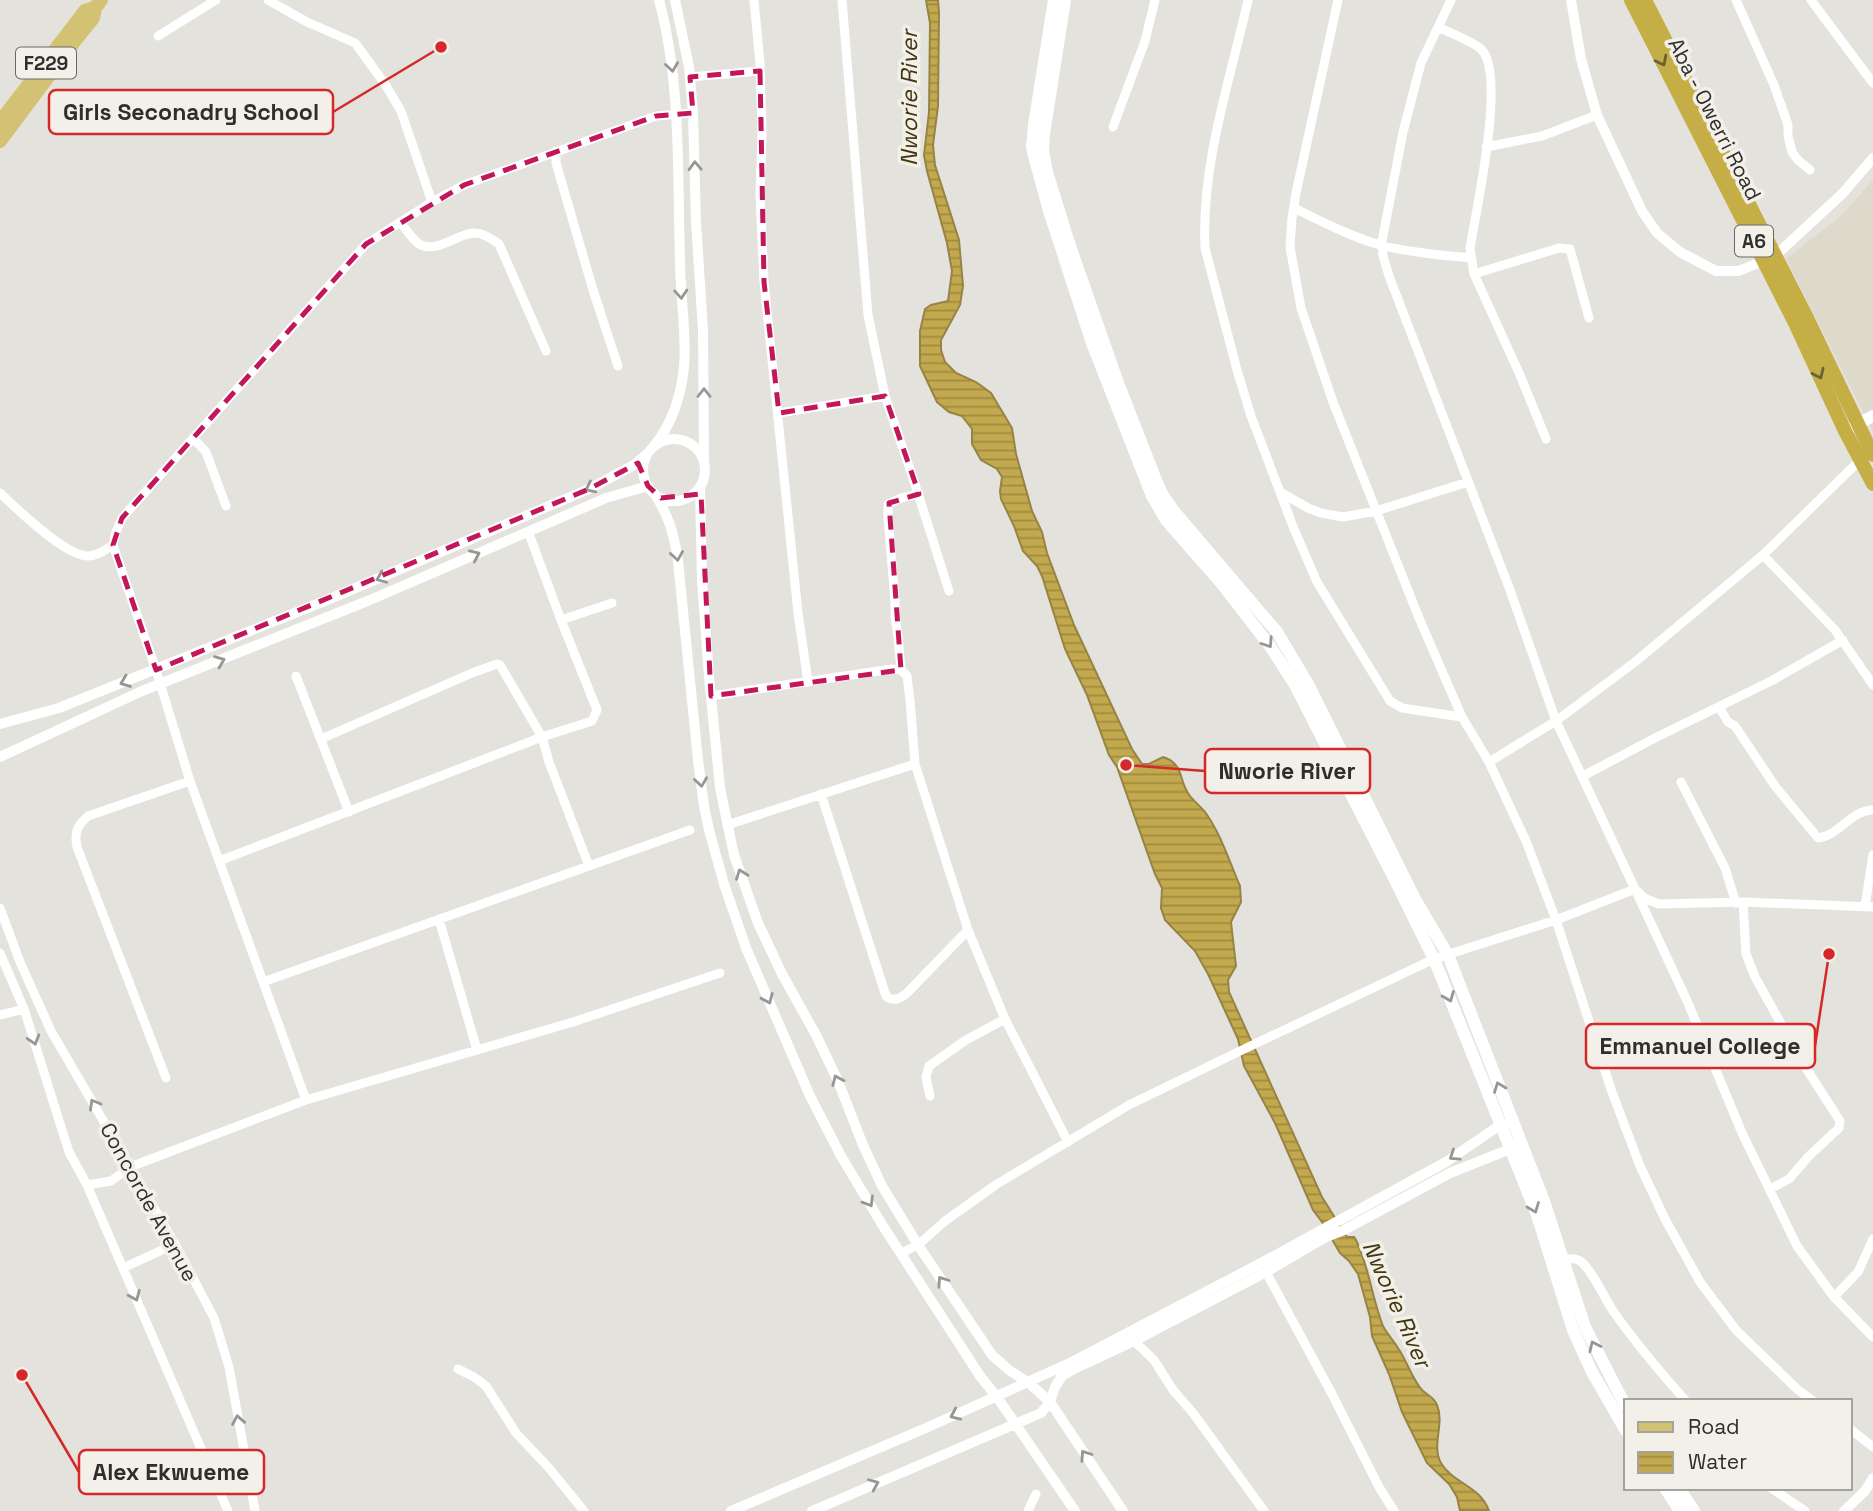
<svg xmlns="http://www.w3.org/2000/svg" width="1873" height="1511" viewBox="0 0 1873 1511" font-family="'Space Grotesk',sans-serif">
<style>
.built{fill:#ddd9cb}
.water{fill:url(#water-rules);stroke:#978444;stroke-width:2}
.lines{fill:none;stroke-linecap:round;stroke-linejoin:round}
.minor{stroke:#fff;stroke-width:9}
.tertiary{stroke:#fff;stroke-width:10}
.secondary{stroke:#fff;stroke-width:12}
.primary{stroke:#d4c274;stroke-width:14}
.trunk{stroke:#c6ae46;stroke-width:14}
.oneway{stroke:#6b6136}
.oneway2{stroke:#979696}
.marked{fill:none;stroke:#c2185b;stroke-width:5;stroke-dasharray:14 9;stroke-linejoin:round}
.labels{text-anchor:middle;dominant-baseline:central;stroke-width:7;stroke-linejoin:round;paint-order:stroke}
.shield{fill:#f2f0e9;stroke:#6a6865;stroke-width:2}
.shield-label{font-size:19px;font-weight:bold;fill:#2f2e2c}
.street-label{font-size:21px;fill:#2f2e2c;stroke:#f2f0e9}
.water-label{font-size:23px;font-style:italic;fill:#423810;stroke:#f2f0e9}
.leader{fill:none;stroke:#d62828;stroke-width:2.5}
.callout-dot{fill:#d62828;stroke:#f2f0e9;stroke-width:2.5}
.callout{fill:#f2f0e9;stroke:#d62828;stroke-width:2.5}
.callout-label{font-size:23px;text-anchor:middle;font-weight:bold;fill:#2f2e2c}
</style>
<defs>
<pattern id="water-rules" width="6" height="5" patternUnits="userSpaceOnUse" patternTransform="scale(1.75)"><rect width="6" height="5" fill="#c3a94e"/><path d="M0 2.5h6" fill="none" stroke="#9f8a41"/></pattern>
</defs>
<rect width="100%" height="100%" fill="#e4e2dc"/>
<!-- built -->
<path class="built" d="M1873 180V431L1786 259 1840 217Z"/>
<!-- water -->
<path class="water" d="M926 0H938L939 13 938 106 933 145 935 165 959 240 963 286 960 305 941 340V350L945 362 956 373 976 382 991 393 1012 428 1016 454 1032 511 1042 532 1047 553 1074 625 1132 749 1142 764H1149L1163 757C1185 764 1178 781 1190 796 1194 801 1200 806 1205 812 1220 832 1230 863 1240 886L1241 902 1231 922 1236 966 1228 980 1229 992 1322 1197 1347 1237H1354L1356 1240C1369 1267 1372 1298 1383 1326 1387 1334 1394 1341 1398 1348 1407 1361 1412 1379 1422 1390 1428 1396 1434 1397 1437 1405 1445 1424 1431 1445 1441 1463 1453 1484 1480 1485 1489 1511H1460L1457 1497 1449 1484 1427 1463 1402 1412 1389 1374 1372 1336 1370 1317 1358 1274 1349 1261 1340 1253 1322 1222 1313 1210 1275 1123 1244 1066 1238 1039 1208 974 1195 951 1165 920 1161 908 1162 888 1155 874 1117 767 1109 755 1087 695 1065 649 1042 576 1037 566 1023 551 1014 526 1001 499 1000 491 1002 477 997 469 981 460 972 444V429L962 416 949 412 937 402 920 366V331L925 309 931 305 948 301 952 271 947 243 927 171 924 155 929 112 930 23Z"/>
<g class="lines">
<!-- minor -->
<path class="minor" d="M268 0 307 22 355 43 385 84 401 111 432 202
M754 0 760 64 762 133 760 195 764 282 798 613 808 682
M1248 0C1230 81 1201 164 1205 248L1237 370 1251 416 1294 529 1317 582 1390 701 1402 708 1462 717 1489 762
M1338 0 1296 193 1292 218 1290 247 1301 308 1333 402 1419 618 1462 717
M1451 0 1421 63 1403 132 1382 241 1383 256 1389 276 1510 590 1556 721 1635 889 1646 899 1659 904 1743 902 1873 907
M1736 0 1774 85 1788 125V136L1792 152 1798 160 1810 170
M1811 0 1873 83
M1438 27C1448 32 1476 43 1482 50 1506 77 1476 211 1470 248L1474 274 1520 375 1546 439
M158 36 216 0
M690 77 760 71
M1113 127 1145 41 1155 0
M1486 147 1542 136 1597 115
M556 151V163L593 290 618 366
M1294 208C1323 222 1353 238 1384 246 1413 253 1442 255 1471 258
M400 222C406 229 412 239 419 244 437 254 456 234 474 233 484 233 491 239 499 244L546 351
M1474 274 1559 248 1570 249 1589 318
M885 396 914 481 949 591
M779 413 885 396 868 315 842 0
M193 438 206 452 226 506
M1280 492 1308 508 1321 513 1343 517 1376 511 1468 482
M0 493C17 509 65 556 88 556 97 556 105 550 113 545L116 532 122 518 366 244 432 202 464 185 656 116 693 113
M113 545 156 670 190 781 306 1100
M1763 555 1835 630 1873 685
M561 620 612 603
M901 670 898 636 895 617V601L888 517V504L901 498 919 494
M296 676 349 812
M711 696 892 669 901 670 907 676 910 700 915 764 968 930 1005 1019 1068 1142
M1719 707 1728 722 1735 726 1775 786 1818 838C1839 836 1851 810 1873 810
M321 739 472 673 497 664 500 665 542 737 549 762 589 866
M1583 776 1655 738 1773 680 1843 640
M1681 782 1725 868 1736 903
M821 794 886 996C893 1002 900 999 907 993L968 930
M727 825 915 764
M219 861 542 737 592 721 597 710 561 620 528 531
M1743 902 1746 954 1755 977 1804 1065 1840 1121 1839 1128 1809 1156 1789 1179 1770 1189
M1865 906 1873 855
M0 908 20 962 51 1031 175 1244 214 1318 229 1367 255 1511
M439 919 477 1050
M0 953 24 1009 69 1152 87 1185 228 1511
M263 982 690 830
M0 1015 24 1009
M166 1078 77 847C74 832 77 826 88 816L190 781
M930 1096 926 1077 929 1066 966 1040 1005 1019
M87 1185 111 1181 130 1167 306 1100 573 1022 720 973
M901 1253 918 1245 945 1221 997 1184 1129 1105 1240 1051 1434 959 1556 920 1635 889 1688 1003 1742 1133 1797 1246 1834 1297 1873 1337
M1559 1261C1566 1259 1574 1257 1580 1261 1591 1268 1605 1299 1613 1311 1635 1342 1660 1372 1686 1401
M123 1268 175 1244
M1266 1272 1332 1394 1379 1487 1394 1511
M1834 1297 1858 1272 1873 1239
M1134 1341 1154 1360 1173 1390 1193 1413 1264 1511
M458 1369 474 1377 486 1386 516 1433 549 1468 584 1511
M1813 1401 1797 1389 1736 1330 1700 1282 1665 1219 1640 1166 1612 1092 1556 920 1526 841 1489 762 1556 721 1635 662 1763 555 1860 460
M1850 1429 1873 1447
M1771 1488 1805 1511
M1028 1511 1036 1494"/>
<!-- tertiary -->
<path class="tertiary" d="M675 0 689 67 693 113 696 222 703 330 704 461
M1571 0 1581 59 1597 115 1642 211 1657 233 1680 252 1716 271H1739L1775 256 1843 193 1873 158
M643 470a31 31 0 1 1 62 0a31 31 0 1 1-62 0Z
M654 446C672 424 681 396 684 367 687 332 680 296 680 260 677 173 682 85 659 0
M700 487 702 580 709 677 720 788 734 855 758 923 782 974 816 1035 838 1081 863 1145 882 1186 918 1245 992 1355 1009 1370 1029 1383 1050 1402 1123 1511
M654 493C669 516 674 534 678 561L698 760 704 806 709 830 724 884 746 948 810 1096 841 1156 883 1226 980 1376 997 1397 1075 1511
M0 724 59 708 327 600 589 489 634 465 648 453
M0 757 142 691 370 600 606 498 648 486
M731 1511 926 1428 1072 1362 1261 1263 1446 1162 1500 1125 1507 1124
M812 1511 1041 1413 1050 1402 1055 1387 1062 1376 1074 1369 1134 1341 1266 1272 1326 1237 1344 1230 1450 1173 1510 1149 1516 1145
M1844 1511 1865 1491 1873 1478"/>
<!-- secondary -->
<path class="secondary" d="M1054 0 1034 125 1032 147 1034 156 1049 211 1092 343 1152 496 1166 520 1222 584 1270 646 1295 685 1394 878 1434 959 1537 1215 1573 1330 1592 1372 1626 1431
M1065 0 1044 134 1043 151 1047 172 1069 243 1118 383 1154 475 1162 494 1173 510 1277 632 1308 684 1415 899 1448 955 1544 1201 1585 1327 1626 1407
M1845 431 1873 416
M1665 1488 1680 1511
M1679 1488 1694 1511"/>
<!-- primary -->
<path class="primary" d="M0 122 85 11 95 8
M0 141 76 39 93 18 95 8 101 0"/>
<!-- trunk -->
<path class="trunk" d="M1631 0 1795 323 1845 431 1873 484
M1645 0 1806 316 1873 455"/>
</g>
<!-- one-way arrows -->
<defs><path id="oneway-chevron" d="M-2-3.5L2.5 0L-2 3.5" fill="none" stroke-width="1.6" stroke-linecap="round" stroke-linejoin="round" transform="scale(1.75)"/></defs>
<g class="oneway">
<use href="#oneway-chevron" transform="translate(1662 61) rotate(63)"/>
<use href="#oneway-chevron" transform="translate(1819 374) rotate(65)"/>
</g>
<g class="oneway2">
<use href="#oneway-chevron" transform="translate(672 67) rotate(82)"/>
<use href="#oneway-chevron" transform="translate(695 166) rotate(-92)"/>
<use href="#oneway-chevron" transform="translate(681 294) rotate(86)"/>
<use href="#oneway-chevron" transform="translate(704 393) rotate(-90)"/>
<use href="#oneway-chevron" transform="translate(590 488) rotate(154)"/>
<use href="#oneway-chevron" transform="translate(475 555) rotate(-24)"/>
<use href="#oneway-chevron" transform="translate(677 556) rotate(81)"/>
<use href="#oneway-chevron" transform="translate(381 578) rotate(157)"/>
<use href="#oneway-chevron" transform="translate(1268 643) rotate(56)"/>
<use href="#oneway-chevron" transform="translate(220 661) rotate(-22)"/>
<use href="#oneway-chevron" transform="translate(125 682) rotate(159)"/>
<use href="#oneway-chevron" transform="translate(701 782) rotate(82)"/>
<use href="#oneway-chevron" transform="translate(741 874) rotate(-110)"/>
<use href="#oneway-chevron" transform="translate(1449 997) rotate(68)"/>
<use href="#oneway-chevron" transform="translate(768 999) rotate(66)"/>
<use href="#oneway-chevron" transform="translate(34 1040) rotate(73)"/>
<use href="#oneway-chevron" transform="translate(837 1080) rotate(-114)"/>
<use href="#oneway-chevron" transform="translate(1499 1087) rotate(-111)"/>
<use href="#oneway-chevron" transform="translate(94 1104) rotate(-120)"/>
<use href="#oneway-chevron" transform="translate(1454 1156) rotate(146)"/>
<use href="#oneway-chevron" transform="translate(869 1202) rotate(59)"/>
<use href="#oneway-chevron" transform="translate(1534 1208) rotate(69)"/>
<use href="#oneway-chevron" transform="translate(942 1281) rotate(-124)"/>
<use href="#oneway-chevron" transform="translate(135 1296) rotate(67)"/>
<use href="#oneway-chevron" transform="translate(1594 1346) rotate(-115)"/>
<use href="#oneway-chevron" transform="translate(955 1415) rotate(156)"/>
<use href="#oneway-chevron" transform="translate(238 1420) rotate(-100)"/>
<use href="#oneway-chevron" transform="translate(1085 1455) rotate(-124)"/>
<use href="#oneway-chevron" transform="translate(874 1484) rotate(-23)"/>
</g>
<!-- marked area -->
<path class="marked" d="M760 71 764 282 779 413 885 396 919 494 889 503 901 670 711 696 701 494 661 498 648 486 638 463 589 489 156 670 113 545 122 518 366 244 464 185 656 116 693 113 690 77Z"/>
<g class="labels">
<!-- shield labels -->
<g class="shield">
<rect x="16" y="47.5" width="60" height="31" rx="5"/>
<rect x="1735" y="225.5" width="38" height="31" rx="5"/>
</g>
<g class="shield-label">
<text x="46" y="63">F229</text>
<text x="1754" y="241">A6</text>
</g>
<!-- street labels -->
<g class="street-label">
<text transform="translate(1715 119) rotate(63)">Aba - Owerri Road</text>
<text transform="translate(149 1202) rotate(61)">Concorde Avenue</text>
</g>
<!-- water labels -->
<g class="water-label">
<text transform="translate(909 98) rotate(-90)">Nworie River</text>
<text transform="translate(1397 1304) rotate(66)">Nworie River</text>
</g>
</g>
<!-- callouts -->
<path class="leader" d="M441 47L333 112M1126 765L1205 771M1829 954L1815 1046M22 1375L79 1472"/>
<g class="callout-dot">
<circle cx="441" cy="47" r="7"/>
<circle cx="1126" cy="765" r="7"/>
<circle cx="1829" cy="954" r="7"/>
<circle cx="22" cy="1375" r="7"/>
</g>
<g class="callout">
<rect x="49" y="90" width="284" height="44" rx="7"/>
<rect x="1205" y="749" width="165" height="44" rx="7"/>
<rect x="1586" y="1024" width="229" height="44" rx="7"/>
<rect x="79" y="1450" width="185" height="44" rx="7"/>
</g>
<g class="callout-label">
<text x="191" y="120">Girls Seconadry School</text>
<text x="1287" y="779">Nworie River</text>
<text x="1700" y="1054">Emmanuel College</text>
<text x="171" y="1480">Alex Ekwueme</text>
</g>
<!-- legend -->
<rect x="1624" y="1399" width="228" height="91" fill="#f2f0e9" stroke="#a4a29d" stroke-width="2"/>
<rect x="1638" y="1422" width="35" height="10" fill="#d4c274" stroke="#a4a29d" stroke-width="2"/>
<text x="1688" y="1434" font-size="21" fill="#2f2e2c">Road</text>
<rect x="1638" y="1452" width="35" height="21" fill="url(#water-rules)" stroke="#a4a29d" stroke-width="2"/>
<text x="1688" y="1469" font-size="21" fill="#2f2e2c">Water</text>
</svg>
